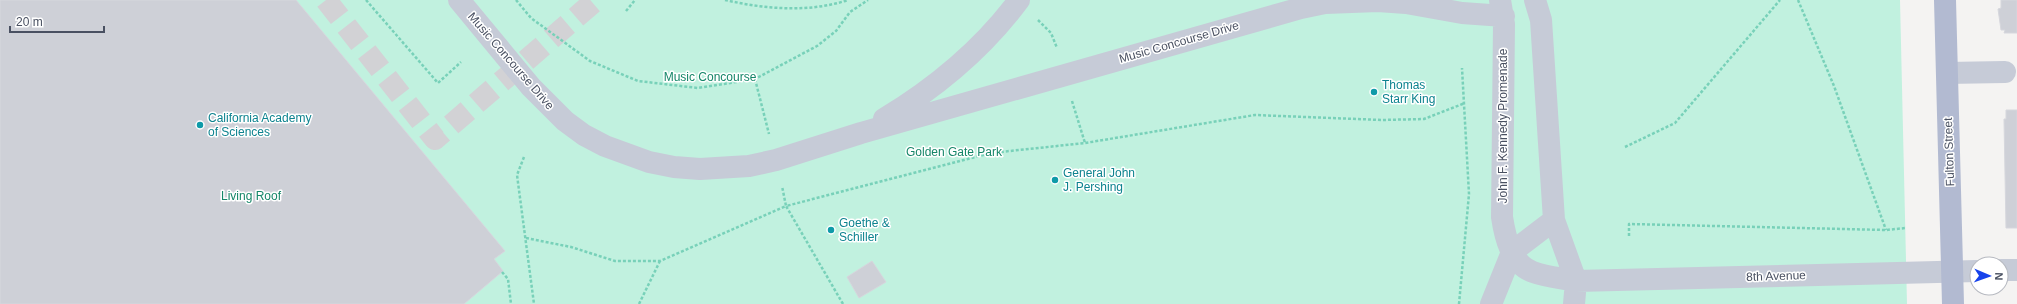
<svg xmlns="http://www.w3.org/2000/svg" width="2017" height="304" viewBox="0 0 2017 304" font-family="Helvetica,sans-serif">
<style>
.green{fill:#c1f1df}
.building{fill:#ced0d7;stroke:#d6d7dd}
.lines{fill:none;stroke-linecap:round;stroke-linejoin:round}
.minor-tunnel{stroke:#d2d2d5;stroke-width:22;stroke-dasharray:22 11;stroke-linecap:butt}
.path{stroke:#78d1b9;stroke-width:2.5;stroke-dasharray:3 2;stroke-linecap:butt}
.minor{stroke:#c6cbd7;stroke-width:22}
.major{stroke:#b2bad1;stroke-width:22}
.culture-dot{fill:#0f9aa8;stroke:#fff;stroke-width:1.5}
.labels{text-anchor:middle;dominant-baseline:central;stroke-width:3;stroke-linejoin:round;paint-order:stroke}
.street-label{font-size:12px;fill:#495061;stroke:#fff}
.park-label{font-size:12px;fill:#158668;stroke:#fff}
.culture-label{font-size:12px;fill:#0d838f;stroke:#fff;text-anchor:start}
</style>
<rect width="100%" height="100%" fill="#f4f3f2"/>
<!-- green -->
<path class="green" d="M0 0H1900L1907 304H0Z"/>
<!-- building -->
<path class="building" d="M0 0H296L505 251 494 259 503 271 464 304H0Z
M2001 0H2017V33H2004L2005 30H2001L1998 9 2001 8Z
M2006 110H2017V228H2006L2004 119H2006Z
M872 261 886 282 859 298 847 277Z"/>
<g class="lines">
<!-- minor-tunnel -->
<path class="minor-tunnel" d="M326 0 435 139 596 0"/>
<!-- path -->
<path class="path" d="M366 0 438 83 461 62
M516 0 531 18 590 61 638 81 698 88 755 79 817 46 836 31 850 12 868 0
M725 0C765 9 809 13 848 0
M1798 0 1834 86 1886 230
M626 11 635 0
M1038 20 1051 33 1057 48
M755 79 769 134
M1072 101 1085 143
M1625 147 1675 123 1780 0
M524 157 517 175 534 304
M1629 236V224L1886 230 1906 228
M526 238 571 247 615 261H660L786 206 782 186
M502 272 508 279 511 304
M639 304 660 261
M843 304 786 206 991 153 1085 143 1255 115 1382 120 1424 119 1465 103
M1459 304 1469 194 1462 68"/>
<!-- minor -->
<path class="minor" d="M459 0 531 87 565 121 584 135 605 146 649 162 674 167 700 169 749 166 776 160 861 133 1301 8 1325 3 1378 1 1406 3 1462 13 1504 16
M1500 0 1504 24 1502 217C1505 237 1511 264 1533 272 1546 277 1562 278 1576 281L1977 271
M1535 0 1541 20 1554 220 1576 281 1574 304
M1947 73 2005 72
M884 119C937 87 982 50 1019 0
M2001 270H2017
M1491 304 1512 252 1554 220"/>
<!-- major -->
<path class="major" d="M1945 0 1953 304"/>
</g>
<!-- markers -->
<g class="culture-dot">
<circle cx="1374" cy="92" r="4"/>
<circle cx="200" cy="125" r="4"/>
<circle cx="1055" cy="180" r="4"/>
<circle cx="831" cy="230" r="4"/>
</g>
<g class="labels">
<!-- street labels -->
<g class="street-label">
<text transform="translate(1179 42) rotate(-16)">Music Concourse Drive</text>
<text transform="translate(511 61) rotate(49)">Music Concourse Drive</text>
<text transform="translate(1503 126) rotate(-90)">John F. Kennedy Promenade</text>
<text transform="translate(1949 152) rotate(-92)">Fulton Street</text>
<text transform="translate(1776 276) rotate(-2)">8th Avenue</text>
</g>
<!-- park labels -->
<g class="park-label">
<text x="710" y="77">Music Concourse</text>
<text x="954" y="152">Golden Gate Park</text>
<text x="251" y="196">Living Roof</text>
</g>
<!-- culture labels -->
<g class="culture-label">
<text x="1382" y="85">Thomas<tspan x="1382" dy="14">Starr King</tspan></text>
<text x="208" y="118">California Academy<tspan x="208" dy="14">of Sciences</tspan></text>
<text x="1063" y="173">General John<tspan x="1063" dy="14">J. Pershing</tspan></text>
<text x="839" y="223">Goethe &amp;<tspan x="839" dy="14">Schiller</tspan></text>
</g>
</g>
<!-- north arrow -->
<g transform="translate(1989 276) rotate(92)"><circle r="19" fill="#ffffff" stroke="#b6b9c0"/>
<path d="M0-3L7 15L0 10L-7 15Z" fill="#1642eb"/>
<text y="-6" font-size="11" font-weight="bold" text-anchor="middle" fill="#495061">N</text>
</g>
<!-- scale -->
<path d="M10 26v6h94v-6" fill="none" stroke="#495061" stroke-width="2"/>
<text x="16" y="26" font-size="12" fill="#495061" stroke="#ffffff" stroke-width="3" paint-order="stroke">20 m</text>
</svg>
